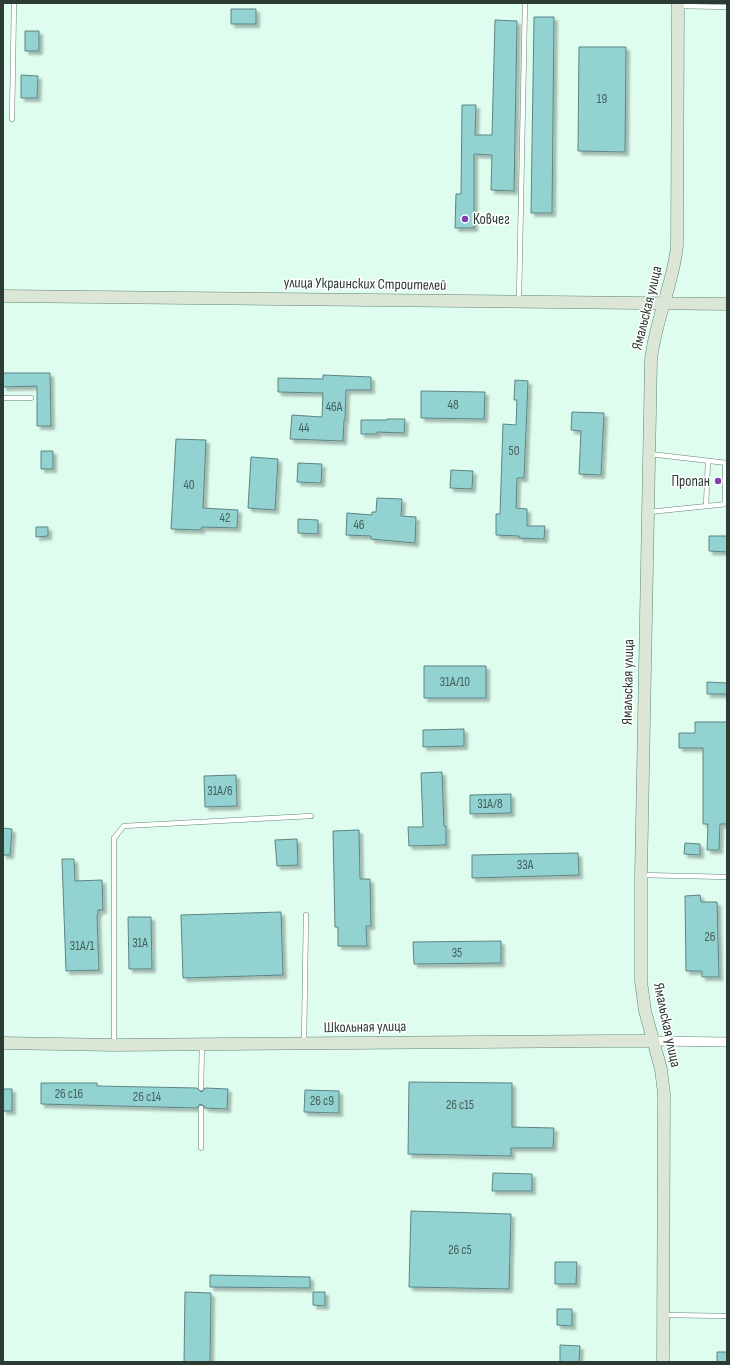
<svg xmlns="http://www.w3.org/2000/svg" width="730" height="1365" viewBox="0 0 730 1365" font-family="'Sofia Sans Condensed',sans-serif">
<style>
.building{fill:#92d2d0;stroke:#5b8584;filter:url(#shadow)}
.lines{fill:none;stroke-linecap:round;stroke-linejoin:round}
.lane-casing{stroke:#638676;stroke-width:5.5}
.street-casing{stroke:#638676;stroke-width:10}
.secondary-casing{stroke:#638676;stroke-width:13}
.lane{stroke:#fff;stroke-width:4.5}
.street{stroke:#fff;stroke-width:9}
.secondary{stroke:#dbe6d6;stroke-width:12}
.poi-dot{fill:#823eb2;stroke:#fff;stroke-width:1.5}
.labels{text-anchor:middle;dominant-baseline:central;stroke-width:3;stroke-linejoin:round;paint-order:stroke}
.number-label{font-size:13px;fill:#46615b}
.poi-label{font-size:15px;fill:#2c3b34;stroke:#fff;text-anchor:start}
.street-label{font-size:15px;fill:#2c3b34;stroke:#fff}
</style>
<defs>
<filter id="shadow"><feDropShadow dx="3.5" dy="3.5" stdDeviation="1" flood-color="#0004"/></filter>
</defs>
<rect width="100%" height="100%" fill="#dffdef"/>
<!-- building -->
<path class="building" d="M231 9H256V24H231Z
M534 17H554L552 213H531Z
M495 20 517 21 514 191 491 190 492 155 474 154V228H455L456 194H461L462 105H476L475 135H492Z
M25 31H39V51H25Z
M579 47H626L625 152 578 151Z
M21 75 38 76 37 98H21Z
M3 373H50L51 426H37V386L3 387Z
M323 375 371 377V390H346L345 420H344L343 441 290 439 292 415 322 417 323 393 278 392V378L323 379Z
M515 380 528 381 524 478H517L516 508 527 509V526H545L544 539 519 538V536L496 535V514H500L503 424 516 425 517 400H514Z
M421 391 485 392 484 419 421 418Z
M572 412 604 413 601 475 579 474 581 431 571 430Z
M387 419H405L404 433 377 432V434H361V420H387Z
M176 439 206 440 203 508 238 510 237 528 202 527 201 530 171 529Z
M41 451H53V469H41Z
M251 457 278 459 275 510 248 508Z
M298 463 322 464 321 483 297 482Z
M451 470 473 471 472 489 450 488Z
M377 498 402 499 401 516 416 517 415 543 371 539V536L346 535 347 513 372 515V512H376Z
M298 519 318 520V534L298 533Z
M36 527H48V536L36 537Z
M709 536H727V552L709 551Z
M424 666H486V698H424Z
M707 682 727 683V694H707Z
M695 722H727V824H720L719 850H707L708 824H703V748H679V733H695Z
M464 729V746L423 747V730Z
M442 772 444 826H446V845L409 846 408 827H423L421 773Z
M236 775 237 806 205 807 204 776Z
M511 794V813L470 814V795Z
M3 828 12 829 10 855H3Z
M359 830 360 879H370L371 926H366L367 946H338V927H335L333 831Z
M297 839 298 865 277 866 275 840Z
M685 843 700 844V855L684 854Z
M578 853 579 875 472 878V855Z
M62 859H74L75 881 102 880 103 910H98V914L97 915 99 970 66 971Z
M700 895 701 902H717L719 977H702V971H686L685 896Z
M281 912 283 975 183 978 181 915Z
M128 917H151L152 969H129Z
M501 941V963L414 964 413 942Z
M409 1082 512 1083V1127L554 1128 553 1148H511V1156L408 1154Z
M41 1083H97V1086L197 1088 201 1092 203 1091 205 1088 228 1089 227 1109 205 1108 204 1106 201 1104 199 1105 197 1108 41 1104Z
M3 1089H12V1111H3Z
M305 1090 339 1091V1113L304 1112Z
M493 1173 532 1174V1191H492Z
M411 1211 511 1214 509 1289 409 1287Z
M555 1262H577L576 1284H555Z
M210 1275 310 1277V1288L210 1287Z
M185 1292 211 1293 210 1362H184Z
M313 1292H325V1306L313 1305Z
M557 1309H572V1326L557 1325Z
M560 1345 580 1346 579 1362H560Z
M717 1352H727V1362H717Z"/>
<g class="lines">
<!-- lane casing -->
<g class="lane-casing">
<path id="lane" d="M679 6 727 7
M12 119 14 3
M519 298 525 3
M3 398H31
M650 454 727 463
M725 504V463
M706 506 708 461
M649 512 727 504
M642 875 727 877
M304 1043 306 915
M114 1044V838L124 826 311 816
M201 1088 202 1044
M201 1148V1108
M665 1315 727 1316"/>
</g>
<!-- street casing -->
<g class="street-casing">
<path id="street" d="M653 1041 727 1042"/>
</g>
<!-- secondary casing -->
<g class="secondary-casing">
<path id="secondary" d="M3 296 727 304
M3 1043 114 1045 610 1041H653
M663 1362 664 1094 661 1069 645 1011 641 981V875L651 360C655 321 673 285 677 246L678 3"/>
</g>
<!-- lane -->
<use href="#lane" class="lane"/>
<!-- street -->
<use href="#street" class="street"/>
<!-- secondary -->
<use href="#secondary" class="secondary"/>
</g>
<!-- markers -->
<g class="poi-dot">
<circle cx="465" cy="219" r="4"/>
<circle cx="718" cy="481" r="4"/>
</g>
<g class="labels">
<!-- number labels -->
<g class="number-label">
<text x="602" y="99">19</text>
<text x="453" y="405">48</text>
<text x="334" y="407">46А</text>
<text x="304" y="428">44</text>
<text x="514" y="451">50</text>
<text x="189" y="485">40</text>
<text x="225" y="518">42</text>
<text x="359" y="525">46</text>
<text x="455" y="682">31А/10</text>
<text x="220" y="791">31А/6</text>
<text x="490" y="804">31А/8</text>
<text x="525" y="865">33А</text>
<text x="710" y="937">26</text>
<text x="140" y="943">31А</text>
<text x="82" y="946">31А/1</text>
<text x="457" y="953">35</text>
<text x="69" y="1094">26 с16</text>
<text x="147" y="1097">26 c14</text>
<text x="322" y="1101">26 с9</text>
<text x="460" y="1105">26 c15</text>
<text x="460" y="1250">26 с5</text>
</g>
<!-- poi labels -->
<g class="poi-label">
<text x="473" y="219">Ковчег</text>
<text x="710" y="481" text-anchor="end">Пропан</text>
</g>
<!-- street labels -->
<g class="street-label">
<text transform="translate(365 284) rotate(1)">улица Украинских Строителей</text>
<text transform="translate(647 308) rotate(-76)">Ямальская улица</text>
<text transform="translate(628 682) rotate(-89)">Ямальская улица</text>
<text transform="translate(667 1025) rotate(78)">Ямальская улица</text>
<text transform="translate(365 1027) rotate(-1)">Школьная улица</text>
</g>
</g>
<!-- border -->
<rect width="730" height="1365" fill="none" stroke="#2c3b34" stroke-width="8"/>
</svg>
